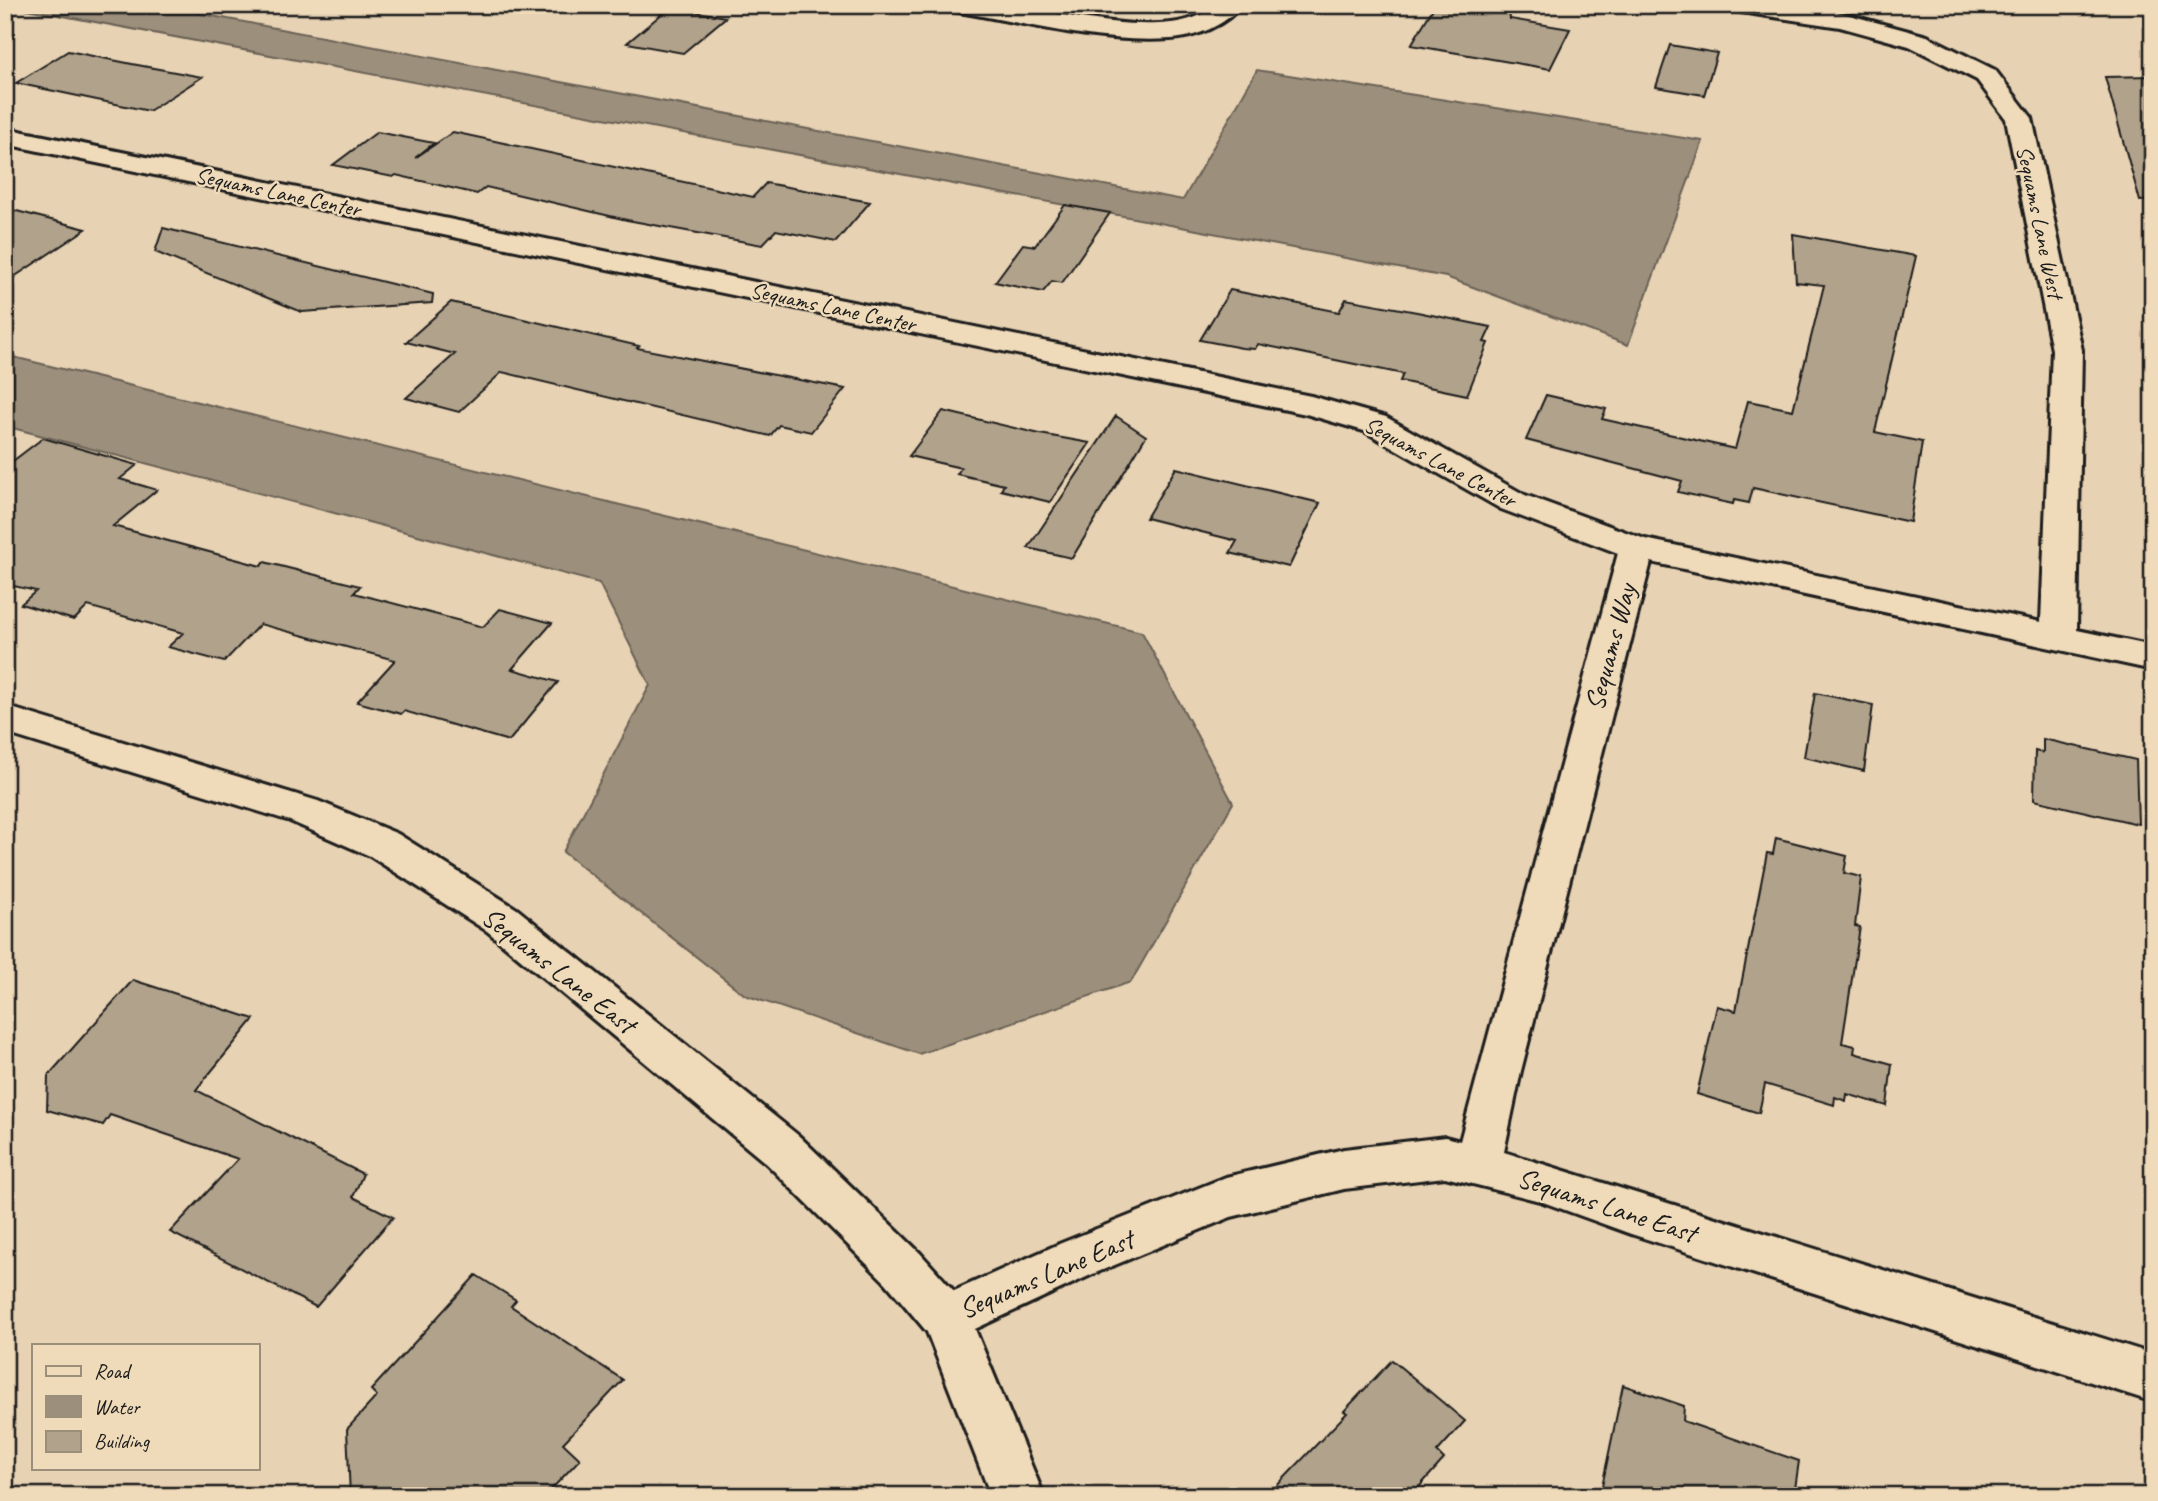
<svg xmlns="http://www.w3.org/2000/svg" width="2158" height="1501" viewBox="0 0 2158 1501" font-family="Caveat,sans-serif">
<style>
.water{fill:#9c8f7b;stroke:#696155;stroke-width:2}
.building{fill:#b1a28b;stroke:#1c1c1c;stroke-width:2}
.lines{fill:none;stroke-linecap:round;stroke-linejoin:round}
.minor-casing{stroke:#1c1c1c;stroke-width:6}
.minor{fill:#efdab9;fill-rule:evenodd}
.labels{text-anchor:middle;dominant-baseline:central;stroke-width:5;stroke-linejoin:round;paint-order:stroke}
.far-street-label{font-size:23px;fill:#1c1c1c;stroke:#efdab9}
.street-label{font-size:28px;fill:#1c1c1c;stroke:#efdab9}
</style>
<rect width="100%" height="100%" fill="#e7d2b3"/>
<filter id="ink" filterUnits="userSpaceOnUse"><feTurbulence type="fractalNoise" baseFrequency=".0143" numOctaves="2"/><feDisplacementMap in="SourceGraphic" scale="14" xChannelSelector="R" yChannelSelector="G"/><feConvolveMatrix kernelMatrix="1 2 1 2 8 2 1 2 1" color-interpolation-filters="sRGB"/></filter>
<g filter="url(#ink)">
<!-- water -->
<path class="water" d="M5 5H154L1183 200 1257 70 1703 141 1628 345 1446 277Z
M5 355 1142 632 1233 803 1131 982 919 1054 745 995 563 852 650 685 599 583 5 426Z"/>
<!-- building -->
<path class="building" d="M1435 5H1508L1510 19 1570 29 1550 69 1411 45Z
M670 7 726 17 683 53 627 43Z
M1670 45 1717 53 1704 95 1656 87Z
M68 51 132 64 202 77 149 111 16 83Z
M2153 76V200L2140 201 2105 77Z
M377 132 434 143 415 158 453 132 753 197 766 183 870 202 836 242 776 230 762 245 627 220 486 187 477 194 396 175 393 177 333 165Z
M1065 205 1110 213 1062 283 1052 281 1043 292 995 282 1023 244 1035 246Z
M5 208 86 229 5 283Z
M163 228 433 294 432 303 302 312 155 252Z
M1793 234 1916 256 1875 432 1922 442 1910 522 1753 488 1749 503 1734 500 1733 504 1678 492 1682 481 1526 440 1546 395 1606 409 1602 419 1735 449 1748 401 1793 410 1824 285 1796 282Z
M1230 290 1339 312 1346 299 1417 312 1491 327 1484 342 1488 343 1467 395 1400 381 1403 374 1258 344 1255 349 1242 348 1200 340Z
M451 302 639 346 637 348 845 389 811 432 779 425 770 436 502 372 459 412 406 398 455 354 406 342Z
M943 411 1040 434 1090 443 1050 502 1001 490 1004 485 957 474 961 468 909 456Z
M1116 416 1146 436 1072 558 1028 548Z
M43 438 137 465 120 479 157 490 113 526 261 566 264 562 360 586 354 593 483 627 500 609 552 623 512 669 558 682 509 741 404 711 401 714 357 702 395 660 260 624 224 662 168 647 183 633 88 606 74 620 21 604 36 591 5 584V467Z
M1176 468 1320 503 1289 567 1230 553 1237 541 1146 518Z
M1815 693 1873 705 1864 771 1804 757Z
M2043 739 2136 760 2138 824 2034 800 2035 751 2043 753Z
M1776 838 1847 856 1844 873 1861 877 1855 926 1860 927 1842 1043 1855 1046 1854 1053 1892 1064 1887 1106 1847 1094 1846 1101 1835 1097 1834 1105 1765 1084 1759 1113 1697 1094 1717 1006 1736 1011 1767 853 1773 854Z
M133 980 254 1019 196 1090 363 1174 353 1197 393 1217 316 1307 170 1232 238 1159 110 1115 103 1125 47 1110 48 1076Z
M476 1275 516 1300 511 1306 623 1380 563 1443 580 1459 545 1496H350L347 1429 377 1396 371 1390Z
M1392 1360 1465 1421 1437 1452 1444 1459 1411 1496H1267L1347 1413 1344 1411Z
M1623 1385 1684 1406 1683 1421 1799 1461 1794 1496H1600Z"/>
<g class="lines">
<!-- minor casing -->
<g class="minor-casing">
<path id="minor" d="M947 5C967 5 987 3 1006 6 1058 11 1175 45 1215 5H1241C1227 25 1194 38 1171 39 1101 44 1027 23 959 12L951 10Z
M1729 5H1791L1842 13 1927 36 1995 70 2032 118 2082 350 2077 630 2153 646V670L1651 562 1521 1071 1504 1152 2153 1354V1402L1631 1234 1540 1201 1445 1177 1344 1189 1231 1217 1093 1274 975 1329 1044 1496H991L927 1332 886 1283 767 1164 487 931 370 856 290 821 5 733V706L318 801 398 834 517 909 799 1136 920 1253 954 1291 1059 1244 1226 1177 1344 1149 1445 1137 1460 1141 1618 553 1501 509 1364 431 1306 414 5 144V128L1311 396 1386 417 1525 495 1645 539 2041 622 2052 350 2006 119 1977 80 1909 46 1840 27 1741 12 1733 10Z"/>
</g>
<!-- minor -->
<use href="#minor" class="minor"/>
</g>
</g>
<g class="labels">
<!-- far-street labels -->
<g class="far-street-label">
<text transform="translate(278 192) rotate(12)">Sequams Lane Center</text>
<text transform="translate(2040 222) rotate(78)">Sequams Lane West</text>
<text transform="translate(833 307) rotate(12)">Sequams Lane Center</text>
<text transform="translate(1440 462) rotate(28)">Sequams Lane Center</text>
</g>
<!-- street labels -->
<g class="street-label">
<text transform="translate(1610 647) rotate(-75)">Sequams Way</text>
<text transform="translate(559 970) rotate(38)">Sequams Lane East</text>
<text transform="translate(1607 1205) rotate(18)">Sequams Lane East</text>
<text transform="translate(1046 1274) rotate(-23)">Sequams Lane East</text>
</g>
</g>
<!-- margin -->
<rect width="2158" height="1501" fill="none" stroke="#efdab9" stroke-width="28"/>
<rect x="14" y="14" width="2130" height="1473" fill="none" stroke="#1c1c1c" stroke-width="2.5" filter="url(#ink)"/>
<!-- legend -->
<rect x="32" y="1344" width="228" height="126" fill="#efdab9" stroke="#9b8e7a" stroke-width="2"/>
<rect x="46" y="1366" width="35" height="10" fill="#efdab9" stroke="#9b8e7a" stroke-width="2"/>
<text x="94" y="1378" font-size="21" fill="#1c1c1c">Road</text>
<rect x="46" y="1396" width="35" height="21" fill="#9c8f7b" stroke="#9b8e7a" stroke-width="2"/>
<text x="94" y="1414" font-size="21" fill="#1c1c1c">Water</text>
<rect x="46" y="1431" width="35" height="21" fill="#b1a28b" stroke="#9b8e7a" stroke-width="2"/>
<text x="94" y="1448" font-size="21" fill="#1c1c1c">Building</text>
</svg>
